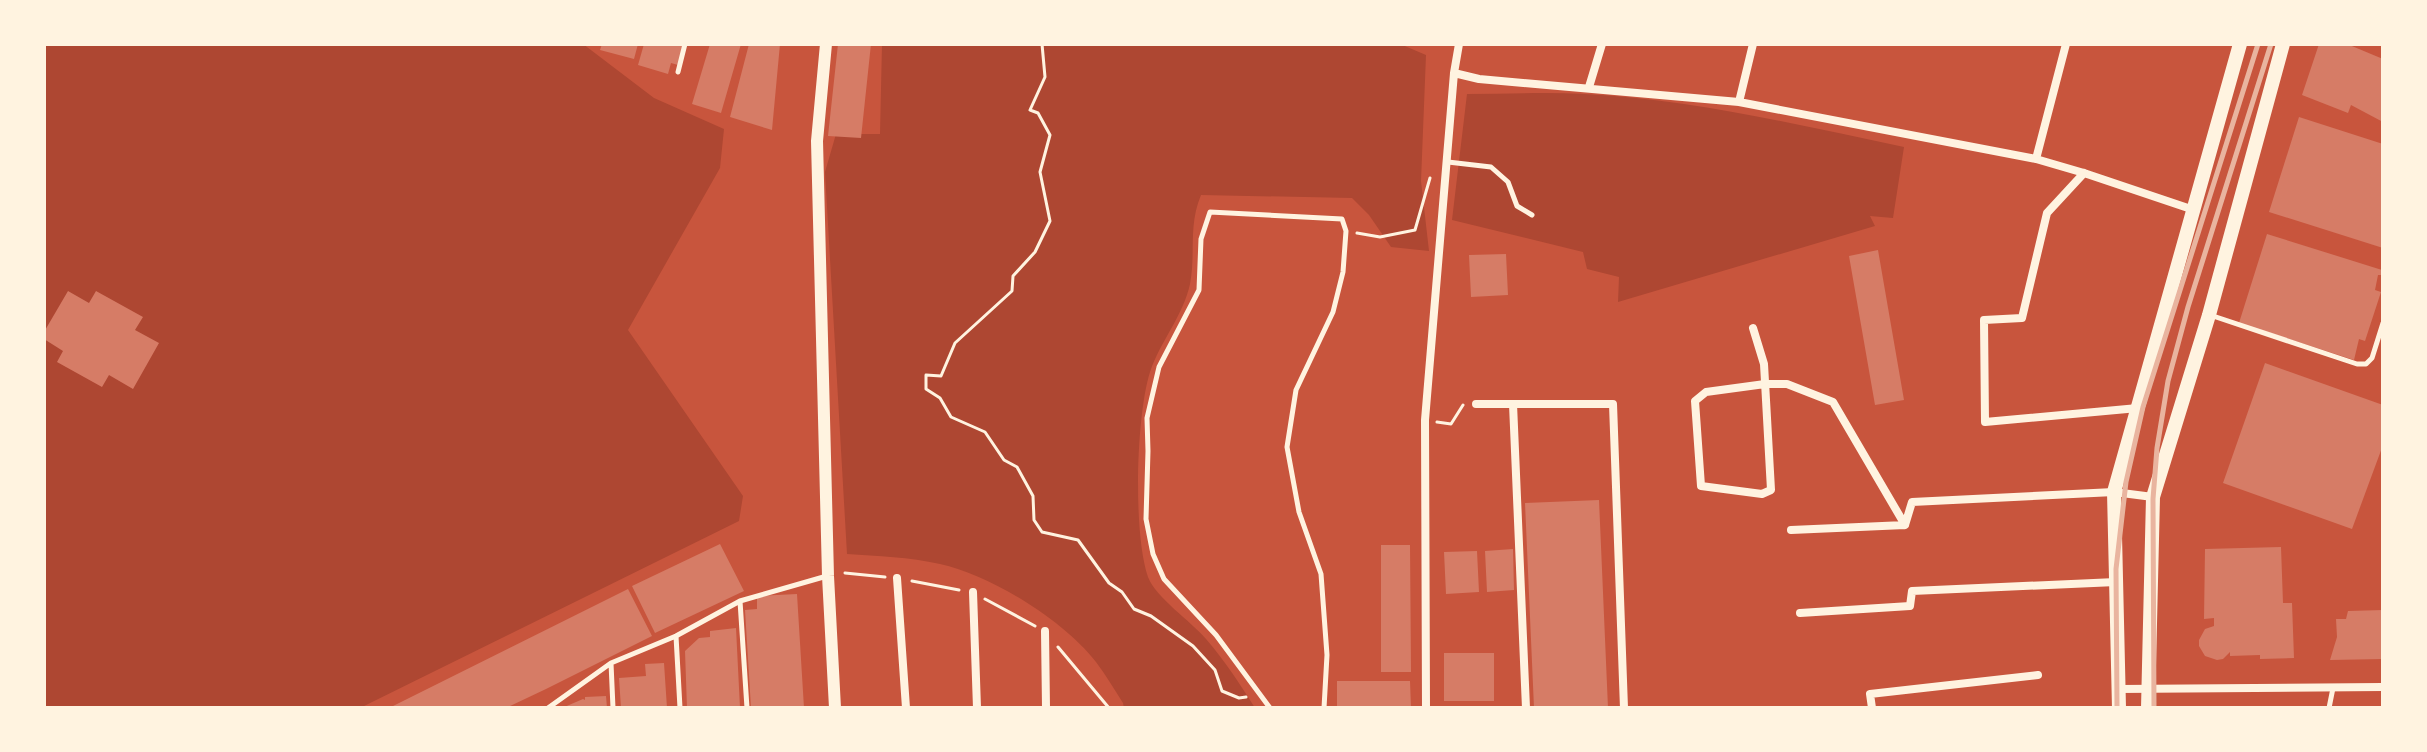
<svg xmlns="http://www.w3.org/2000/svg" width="2427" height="752" viewBox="0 0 2427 752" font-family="Commissioner,sans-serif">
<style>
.green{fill:#ae4732}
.building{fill:#d67c66}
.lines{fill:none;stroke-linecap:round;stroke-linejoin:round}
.path{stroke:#fff3e0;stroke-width:3}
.service{stroke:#fff3e0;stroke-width:5}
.minor{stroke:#fff3e0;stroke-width:8}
.tertiary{stroke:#fff3e0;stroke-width:12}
.secondary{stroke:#fff3e0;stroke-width:14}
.rail{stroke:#e9b49f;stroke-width:5}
</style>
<rect width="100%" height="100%" fill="#c8553d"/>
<!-- green -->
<path class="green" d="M44 44H583L654 98 724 129 720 168 628 330 743 496 739 521 360 708H44Z
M882 44H1400L1426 55 1421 181 1429 251 1391 247 1369 215 1352 198 1201 195C1188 226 1196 252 1190 284 1183 316 1160 342 1150 372 1136 416 1133 534 1148 577 1156 598 1191 621 1206 639 1225 661 1240 684 1255 708H1124L1123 703C1114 689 1106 675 1096 662 1062 619 992 576 940 564 909 557 878 556 847 554L825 172 836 134H880Z
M1467 94C1506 94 1545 92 1584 94 1692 99 1798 125 1904 147L1893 218 1870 216 1875 226 1618 302 1619 277 1587 269 1583 252 1452 220Z"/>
<!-- building -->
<path class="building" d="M602 44H638L634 59 600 50Z
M644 44H684L678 65 671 63 668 74 638 65Z
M710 44H741L721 113 692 104Z
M749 44H780L772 130 730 117Z
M838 44H871L861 138 828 136Z
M2319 44H2347L2383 59V122L2351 105 2348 113 2302 95Z
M2299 117 2383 144V248L2269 212Z
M2267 234 2382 270 2381 275H2378L2375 290 2381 292 2365 341 2359 339 2354 360 2239 323Z
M1878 250 1904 400 1875 405 1849 256Z
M1506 254 1508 295 1471 297 1469 255Z
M68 291 89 303 96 291 143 317 135 330 159 343 133 389 109 375 102 387 57 362 63 351 44 339V332Z
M2265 363 2383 405V445L2352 529 2223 483Z
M1599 500 1608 708H1534L1525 503Z
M720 544 744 591 655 633 632 586Z
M1381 545H1410L1411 672H1381Z
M2281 547 2283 603H2292L2294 658 2260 659V655L2230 656V652L2223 659 2217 660 2205 656 2199 646V640L2205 629 2214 626V618L2204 619 2205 549Z
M1513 549 1514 590 1487 592 1485 551Z
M1477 551 1479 592 1446 594 1444 552Z
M628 589 652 636 546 689 506 708H389Z
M797 594 804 708H751L745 610 757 609V596Z
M2383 610V659L2330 660 2337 637 2336 619H2346L2348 611Z
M736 628 740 708H687L685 651 699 638 710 637V631Z
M1444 653H1494V701H1444Z
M664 663 667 708H621L619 678 646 676 645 664Z
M1337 681H1410L1411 708H1337Z
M606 696 607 708H562L583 699 585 700V697Z"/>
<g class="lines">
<!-- path -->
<path class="path" d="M1042 44 1045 77 1030 110 1038 113 1050 135 1040 172 1050 221 1035 252 1013 276 1012 291 955 343 941 376 926 375V389L940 398 951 417 985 432 1004 460 1017 467 1033 496 1034 520 1042 532 1078 540 1109 583 1122 592 1134 609 1151 616 1193 646 1215 670 1222 691 1239 698 1246 697
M1357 233 1380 237 1415 230 1430 178
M1437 422 1451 424 1463 405
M845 573 885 577
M912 581 959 590
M985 599 1035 626
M1058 647 1109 708"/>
<!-- service -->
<path class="service" d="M678 72 685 44
M1448 162 1491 167 1508 182 1517 206 1532 215
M2210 315 2357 364H2366L2372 358 2383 323
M740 601 747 708
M676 636 680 708
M611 663 613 708
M548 708 611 663 676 636 740 601 827 576
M1270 708 1216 635 1164 579 1153 554 1146 519 1148 451 1147 418 1159 367 1199 290 1201 239 1210 212 1342 219 1346 231 1343 272 1333 312 1296 390 1287 447 1299 512 1321 574 1327 655 1324 708
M2329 708 2333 688"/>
<!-- minor -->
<path class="minor" d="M1454 73 1479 79 1739 102 2036 159 2084 173 2194 210
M1589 87 1602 44
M1739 102 1753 44
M2036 159 2066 44
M2084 173 2047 213 2022 318 1984 320 1985 422 2138 408
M1753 328 1764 364 1771 490 1762 494 1701 486 1695 401 1706 392 1765 384H1787L1833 402 1905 525
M1476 404H1513L1526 708
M1513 404H1613L1624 708
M1791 530 1905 525 1912 502 2114 492 2153 497
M897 578 906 708
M973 592 977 708
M1800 613 1910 606 1912 591 2116 582
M1045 631 1046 708
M2119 689 2383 687
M1426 708 1425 420 1454 73 1459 44
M1872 708 1870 694 2038 675"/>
<!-- tertiary -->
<path class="tertiary" d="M826 44 817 141 828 576 835 708"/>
<!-- secondary -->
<path class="secondary" d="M2119 708 2114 492 2240 44
M2148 708 2153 497 2209 315 2283 44"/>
<!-- rail -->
<path class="rail" d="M2117 708 2116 569 2126 482 2143 407 2258 44
M2154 708 2153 499 2157 448 2168 381 2188 307 2271 44"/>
</g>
<!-- border -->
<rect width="2427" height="752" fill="none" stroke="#fff3e0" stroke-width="92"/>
</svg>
